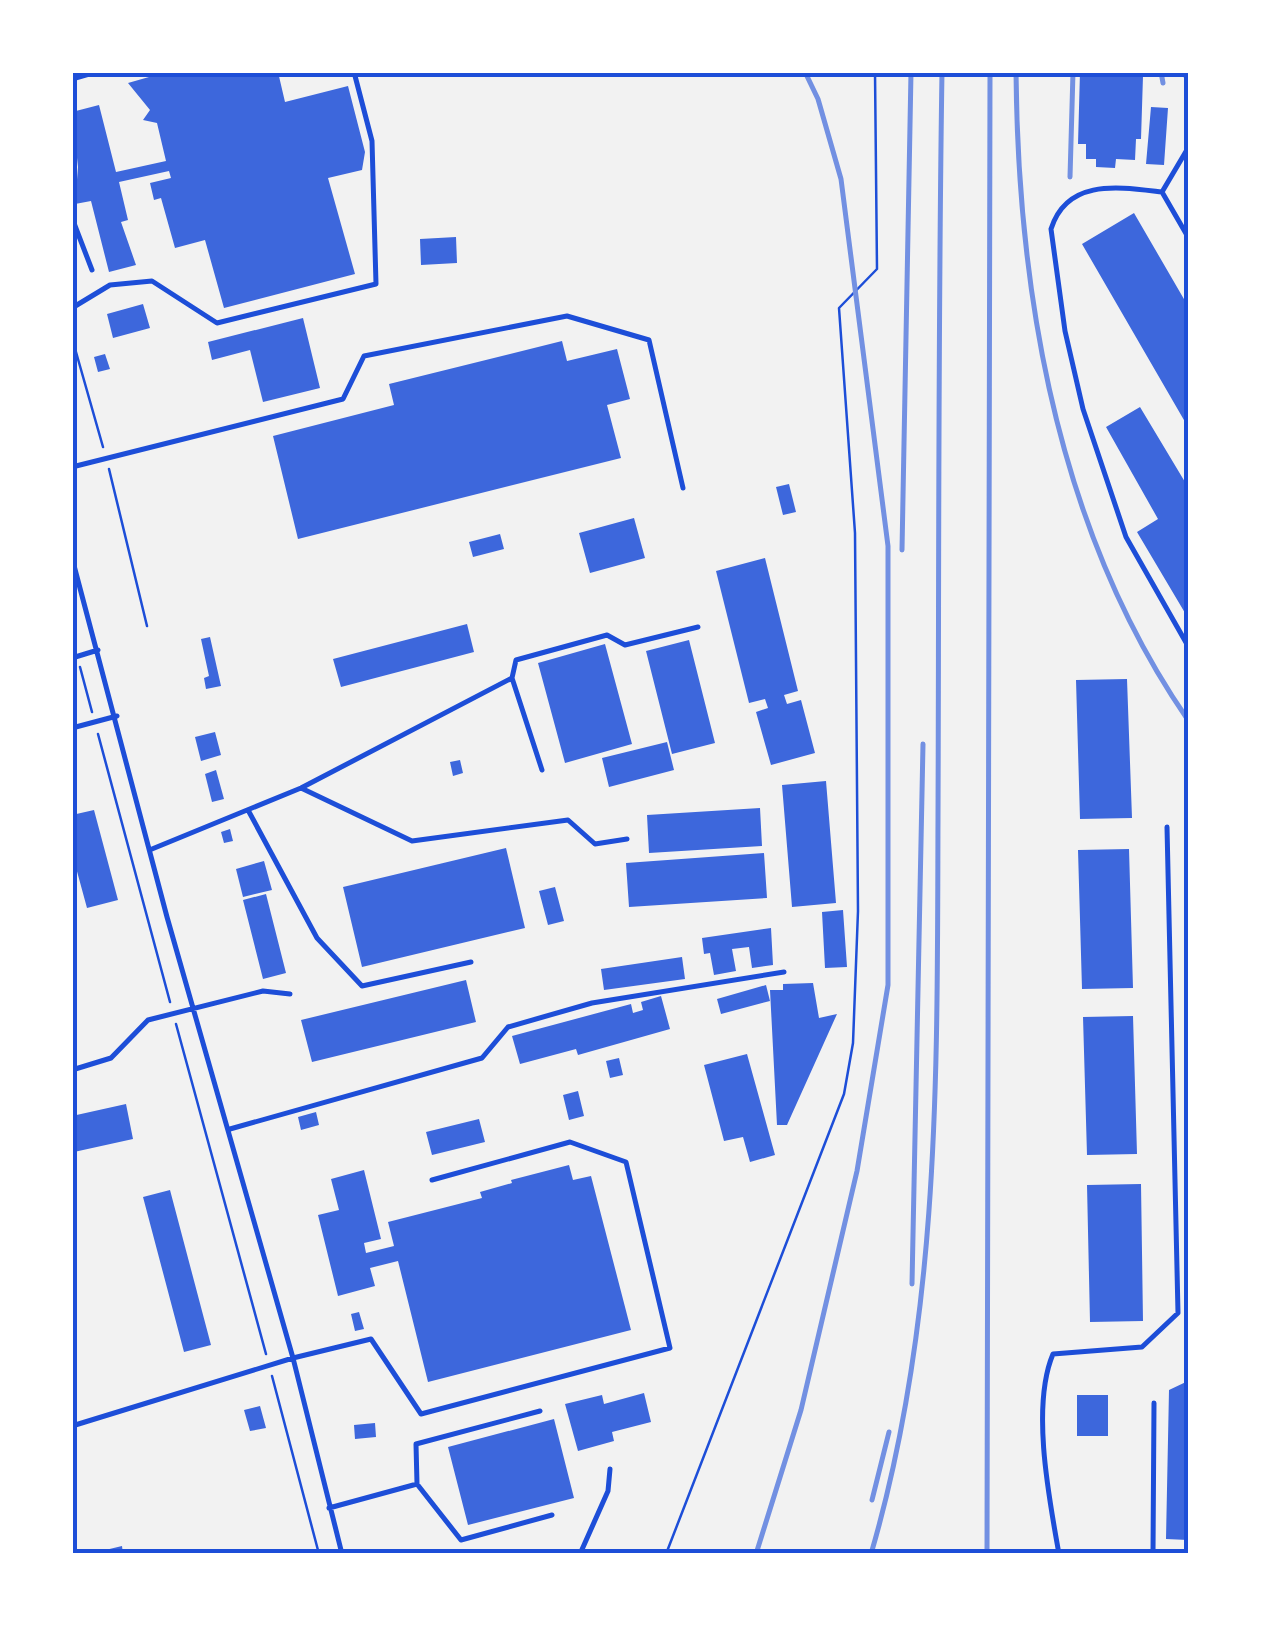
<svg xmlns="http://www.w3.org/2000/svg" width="1261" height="1626" viewBox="0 0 1261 1626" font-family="'Source Sans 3',sans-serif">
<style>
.building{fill:#3d67dc}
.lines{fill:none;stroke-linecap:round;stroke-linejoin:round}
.path{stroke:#1d4ed8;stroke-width:2.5}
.service{stroke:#1d4ed8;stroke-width:5}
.rail{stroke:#7290e2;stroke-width:5}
.neatline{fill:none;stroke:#1d4ed8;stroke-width:4}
</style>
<rect width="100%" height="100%" fill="#f2f2f2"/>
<!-- building -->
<path class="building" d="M148 72H278L285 102 348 86 365 152 362 170 328 178 355 274 224 308 205 240 175 248 161 198 154 200 150 183 171 178 169 171 119 182 128 220 121 222 136 265 109 272 91 201 75 204 78 167 72 112 99 105 116 172 166 161 157 123 143 120 150 110 128 83 149 77Z
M1080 72 1143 76 1141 139H1136L1135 160 1116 159 1115 168 1096 167V159H1086V144H1078Z
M1151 107 1168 108 1164 165 1146 164Z
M1134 213 1188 306V427L1082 244Z
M456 237 457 263 421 265 420 239Z
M143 304 150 328 113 338 107 314Z
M303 318 320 388 263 402 250 350 212 360 208 342Z
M562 341 567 361 617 349 630 399 607 405 621 458 298 539 273 436 394 405 389 384Z
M105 354 110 369 98 372 94 357Z
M1140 407 1188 487V618L1137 532 1158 519 1106 427Z
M789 484 796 512 783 515 776 487Z
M634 518 645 558 590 573 579 533Z
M500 534 504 549 473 557 469 542Z
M765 558 798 691 784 695 787 704 801 700 815 753 771 765 756 712 768 708 765 699 749 703 716 571Z
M467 624 474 652 341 687 333 659Z
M210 637 221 686 206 689 204 678 209 676 201 639Z
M689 640 715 743 672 754 646 651Z
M605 644 632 744 565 763 538 663Z
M1127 679 1132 818 1080 819 1076 680Z
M215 732 221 755 201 761 195 737Z
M667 742 674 770 609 787 602 758Z
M460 760 463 773 453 776 450 762Z
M216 770 224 799 212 802 205 774Z
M826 781 836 903 792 907 782 785Z
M760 808 762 846 649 853 647 815Z
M94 810 118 900 87 908 72 853V815Z
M230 829 233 841 224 843 221 832Z
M506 848 525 928 362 967 343 887Z
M1129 849 1133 988 1082 989 1078 850Z
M764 853 767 898 629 907 626 863Z
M264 861 272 890 243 897 236 869Z
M555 887 564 921 548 925 539 891Z
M266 894 286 973 263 979 243 900Z
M843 910 847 967 825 968 822 912Z
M771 928 773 965 752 968 749 947 732 949 736 971 714 975 710 953 704 954 702 938Z
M682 957 685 979 604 990 601 969Z
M466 980 476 1022 312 1062 301 1020Z
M813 983 819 1018 837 1014 787 1125H777L770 990H783V984Z
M766 985 770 1001 721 1014 717 999Z
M661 996 670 1029 578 1055 576 1049 520 1064 512 1036 631 1004 633 1013 643 1010 641 1002Z
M1133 1016 1137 1154 1087 1155 1083 1017Z
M747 1054 775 1155 750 1162 743 1137 724 1141 704 1065Z
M619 1058 623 1075 610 1078 606 1061Z
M578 1091 584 1116 569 1120 563 1095Z
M126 1104 133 1139 74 1152 72 1116Z
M316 1112 319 1125 301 1130 298 1117Z
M479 1119 485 1142 432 1155 426 1132Z
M569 1165 573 1180 591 1176 631 1330 428 1382 398 1261 370 1268 375 1286 338 1296 318 1215 339 1210 331 1179 364 1170 381 1239 364 1243 366 1253 394 1246 388 1222 482 1198 480 1192 512 1183 511 1180Z
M1141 1184 1143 1321 1090 1322 1087 1185Z
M170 1190 211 1345 184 1352 143 1197Z
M359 1312 364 1329 355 1331 351 1314Z
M1188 1381V1540L1166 1539 1169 1390Z
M644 1393 651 1422 612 1432 614 1441 578 1451 565 1404 602 1395 604 1404Z
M1077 1395H1108V1436H1077Z
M260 1406 266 1428 250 1431 244 1410Z
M554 1419 574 1498 468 1525 448 1447Z
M375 1423 376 1437 355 1439 354 1425Z
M122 1546 123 1554H98L97 1552Z"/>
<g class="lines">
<!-- path -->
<path class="path" d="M72 338 103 447
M109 469 147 626
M80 667 92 712
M98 734 170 1002
M176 1024 266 1354
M272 1376 319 1554
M666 1554 844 1094 853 1043 858 911 855 533 839 308 877 269 875 72"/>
<!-- service -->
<path class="service" d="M72 79 96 72
M1162 192 1188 148
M72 218 92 270
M1188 237 1162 192C1119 187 1067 178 1051 229L1065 331 1083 409 1126 537 1188 646
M72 308 110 285 152 281 217 323 376 284 372 141 354 72
M72 467 343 399 364 356 567 316 649 340 683 488
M72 558 167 917 293 1358 342 1554
M72 658 98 650
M512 678 542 770
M72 728 117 716
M301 788 412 841 568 820 595 844 627 839
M248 810 317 938 362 986 471 962
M152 849 301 788 512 678 516 660 607 635 625 645 698 627
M72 913H73
M72 1070 111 1058 148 1020 263 991 290 994
M230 1129 482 1058 508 1027 592 1003 784 972
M72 1426 293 1358 371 1339 421 1414 670 1348 626 1162 570 1142 432 1180
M417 1484 416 1444 540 1411
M329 1508 417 1484 461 1540 552 1515
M580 1554 608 1491 610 1469
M1059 1554C1049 1498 1031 1406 1053 1354L1142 1347 1178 1313 1167 827
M1153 1554 1154 1403"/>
<!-- rail -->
<path class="rail" d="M1016 72C1018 297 1058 532 1188 720
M1161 72 1163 83
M1184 72 1188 81
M1070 177 1073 72
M902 550 911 72
M912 1284 923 744
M872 1500 889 1432
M756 1554 801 1410 857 1171 888 985V546L841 179 818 99 805 72
M871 1554C941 1315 937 1067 938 820 939 571 938 322 942 72
M987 1554 990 72"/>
</g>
<!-- border -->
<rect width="1261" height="1626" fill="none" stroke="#ffffff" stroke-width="150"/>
<rect x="75" y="75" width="1111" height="1476" class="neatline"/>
</svg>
